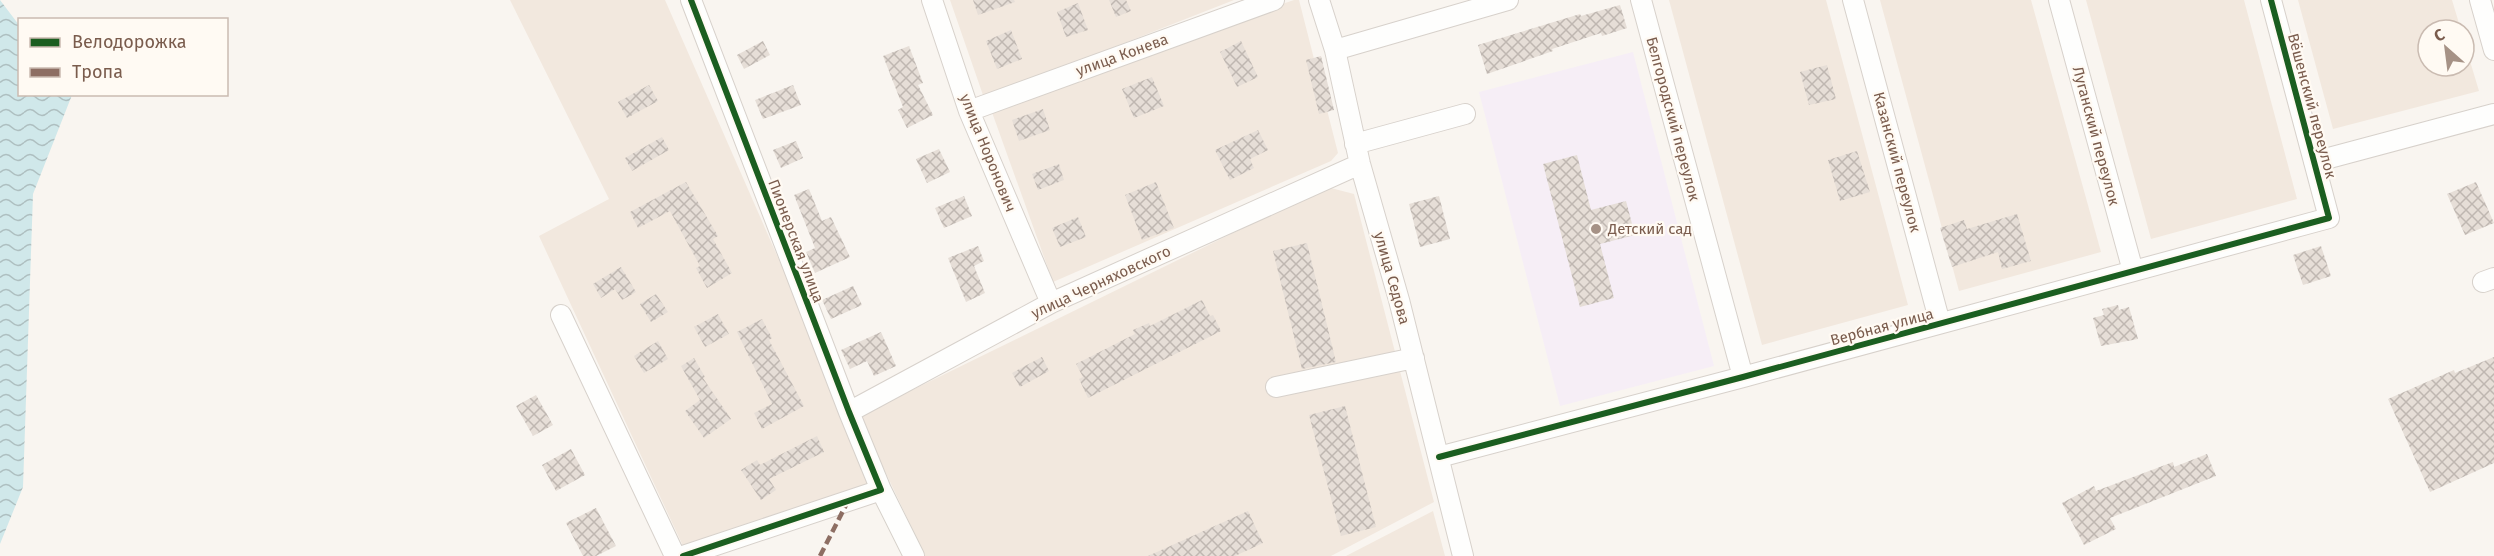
<svg xmlns="http://www.w3.org/2000/svg" width="2494" height="556" viewBox="0 0 2494 556" font-family="'Fira Sans',sans-serif">
<style>
.residential{fill:#f2e8de}
.education{fill:#f6eef6}
.water{fill:url(#water-waves)}
.building{fill:url(#building-cross-hatch)}
.lines{fill:none;stroke-linecap:round;stroke-linejoin:round}
.minor-casing{stroke:#d7d1cb;stroke-width:22}
.minor{stroke:#fefefd;stroke-width:20}
.quiet{stroke:#8d6e63;stroke-width:4.5;stroke-dasharray:9 4.5;stroke-linecap:butt}
.cycleway-casing{stroke:#fffaf3;stroke-width:10}
.cycleway{stroke:#1b5e20;stroke-width:6}
.poi-dot{fill:#a69286;stroke:#fffaf3;stroke-width:2}
.labels{text-anchor:middle;dominant-baseline:central;stroke-width:4.5;stroke-linejoin:round;paint-order:stroke}
.street-label{font-size:15px;fill:#7a5c4d;stroke:#fffaf3}
.poi-label{font-size:15px;fill:#7a5c4d;stroke:#fffaf3;text-anchor:start}
</style>
<defs>
<pattern id="water-waves" width="16" height="10" patternUnits="userSpaceOnUse" patternTransform="scale(1.5)"><rect width="16" height="10" fill="#d0e8ea"/><path d="M0 5q4-4 8 0t8 0" fill="none" stroke="#aebfc0"/></pattern>
<pattern id="building-cross-hatch" width="8" height="8" patternUnits="userSpaceOnUse" patternTransform="scale(1.5)"><rect width="8" height="8" fill="#e6ded7"/><path d="M0 0l8 8M0 8l8-8" fill="none" stroke="#bfb7b1"/></pattern>
</defs>
<rect width="100%" height="100%" fill="#f9f5f0"/>
<!-- residential -->
<path class="residential" d="M510 0H665L879 488 683 546 539 236 609 199Z
M950 0H1234L984 98Z
M1294 0H1299L1338 153 1331 161 1053 282 989 104Z
M1669 0H1826L1908 305 1762 345Z
M1880 0H2031L2101 252 1959 291Z
M2086 0H2244L2297 199 2151 239Z
M2298 0H2452L2461 30H2428V66H2464V41L2479 91 2333 129Z
M1327 187 1354 194 1434 502 1331 556H925L859 416Z
M1433 511 1445 556H1346Z"/>
<!-- education -->
<path class="education" d="M1633 52 1714 366 1560 406 1479 92Z"/>
<!-- water -->
<path class="water" d="M0 0 19 25 20 94 72 95 33 194 23 487 0 544Z"/>
<!-- building -->
<path class="building" d="M973 0H1014L1015 2 978 15Z
M1109 0H1126L1131 11 1116 17Z
M1078 3 1088 30 1066 37 1057 12Z
M1620 5 1627 28 1602 36 1601 33 1552 49 1553 51 1487 74 1478 45 1580 14 1581 16Z
M1011 30 1022 59 997 69 986 41Z
M763 41 770 55 744 69 737 55Z
M1241 41 1258 77 1237 87 1220 52Z
M909 46 923 83 918 85 933 115 907 128 898 110 903 107 883 56Z
M1321 56 1334 110 1319 114 1306 60Z
M1827 65 1836 99 1809 105 1800 72Z
M1152 77 1164 106 1134 118 1122 89Z
M649 85 658 101 627 118 618 102Z
M793 85 801 105 763 119 755 100Z
M1043 109 1050 130 1019 141 1012 120Z
M1258 130 1268 150 1250 159 1254 168 1230 180 1215 150Z
M662 137 669 150 632 171 625 158Z
M796 141 803 158 781 168 773 150Z
M939 149 950 172 927 183 916 159Z
M1857 151 1870 192 1840 201 1828 160Z
M1577 155 1591 210 1626 201 1635 235 1600 244 1614 298 1580 307 1543 164Z
M1059 164 1064 180 1038 190 1032 174Z
M686 182 718 236 713 239 732 273 707 288 696 268 700 266 670 211 638 228 630 212Z
M1156 182 1174 228 1142 240 1125 195Z
M2476 182 2494 223 2465 235 2447 194Z
M809 189 822 221 831 217 850 257 815 273 806 252 815 248 794 195Z
M964 196 972 216 944 228 935 208Z
M1439 196 1450 239 1420 247 1409 204Z
M2017 214 2031 261 2002 269 1998 252 1952 267 1940 228 1964 220 1967 229Z
M1078 217 1086 237 1060 247 1052 228Z
M1307 243 1336 362 1302 369 1273 251Z
M978 246 984 261 974 266 985 293 966 302 948 258Z
M2321 246 2331 276 2303 285 2293 255Z
M621 267 636 292 622 300 615 289 601 298 593 284Z
M853 286 862 305 831 319 822 300Z
M656 294 668 312 651 322 640 304Z
M1202 300 1210 316 1213 315 1221 331 1088 398 1079 379 1083 377 1076 364 1135 334 1133 330 1149 323 1150 326Z
M2118 305 2119 310 2129 307 2138 339 2101 346 2093 318 2104 315 2102 309Z
M718 314 729 334 705 347 694 327Z
M762 319 772 338 769 340 804 406 762 429 754 413 772 404 737 332Z
M881 332 896 366 874 376 867 361 850 369 841 350Z
M658 341 668 359 644 373 634 356Z
M1042 357 1049 371 1020 387 1012 373Z
M2494 357V463L2430 492 2388 399 2454 370 2455 373Z
M694 358 705 377 703 378 731 419 704 438 685 411 700 400 681 366Z
M536 395 553 425 533 436 516 406Z
M1345 406 1376 527 1341 536 1309 415Z
M817 436 824 452 769 479 776 490 761 500 741 470 757 460 760 465Z
M571 449 585 475 556 491 542 465Z
M2207 454 2216 476 2110 518 2116 529 2084 545 2062 503 2094 486 2096 491 2173 462 2174 467Z
M596 508 616 546 596 556H583L566 523Z
M1248 511 1263 543 1235 556H1148Z"/>
<g class="lines">
<!-- minor casing -->
<g class="minor-casing">
<path id="minor" d="M691 0 849 412 881 490 914 556
M932 0 969 111 1051 303
M1319 0 1335 50 1360 164 1399 300 1463 556
M1641 0 1743 377
M1853 0 1940 323
M2059 0 2133 271
M2480 0 2494 50
M1335 50 1508 0
M969 111 1274 0
M1355 144 1465 114
M2314 162 2494 114
M2483 282 2494 278
M561 315 675 556
M1276 387 1414 358
M849 412 1051 303 1360 164
M1439 457 1743 377 2329 218 2271 0
M683 556 881 490"/>
</g>
<!-- minor -->
<use href="#minor" class="minor"/>
<!-- quiet -->
<path class="quiet" d="M820 556 848 501"/>
<!-- cycleway casing -->
<g class="cycleway-casing">
<path id="cycleway" d="M1439 457 1743 377 2329 218 2271 0
M683 556 881 490 849 412 691 0"/>
</g>
<!-- cycleway -->
<use href="#cycleway" class="cycleway"/>
</g>
<!-- markers -->
<circle class="poi-dot" cx="1596" cy="229" r="6"/>
<g class="labels">
<!-- street labels -->
<g class="street-label">
<text transform="translate(1122 55) rotate(-20)">улица Конева</text>
<text transform="translate(2312 106) rotate(75)">Вёшенский переулок</text>
<text transform="translate(1673 119) rotate(75)">Белгородский переулок</text>
<text transform="translate(2096 136) rotate(75)">Луганский переулок</text>
<text transform="translate(988 153) rotate(68)">улица Норонович</text>
<text transform="translate(1897 162) rotate(75)">Казанский переулок</text>
<text transform="translate(796 241) rotate(69)">Пионерская улица</text>
<text transform="translate(1392 278) rotate(74)">улица Седова</text>
<text transform="translate(1101 282) rotate(-25)">улица Черняховского</text>
<text transform="translate(1882 327) rotate(-15)">Вербная улица</text>
</g>
<!-- poi labels -->
<g class="poi-label">
<text x="1608" y="229">Детский сад</text>
</g>
</g>
<!-- legend -->
<rect x="18" y="18" width="210" height="78" fill="#fffaf3" stroke="#cabbb1" stroke-width="1.5"/>
<rect x="30" y="38" width="30" height="9" fill="#1b5e20" stroke="#cabbb1" stroke-width="1.5"/>
<text x="72" y="48" font-size="18" fill="#7a5c4d">Велодорожка</text>
<rect x="30" y="68" width="30" height="9" fill="#8d6e63" stroke="#cabbb1" stroke-width="1.5"/>
<text x="72" y="78" font-size="18" fill="#7a5c4d">Тропа</text>
<!-- north arrow -->
<g transform="translate(2446 48) rotate(332)"><circle r="28" fill="#fffaf3" stroke="#cabbb1" stroke-width="1.5"/>
<path d="M0-4.5L10 22L0 15L-10 22Z" fill="#a69286"/>
<text y="-9" font-size="16" font-weight="bold" text-anchor="middle" fill="#7a5c4d">С</text>
</g>
</svg>
